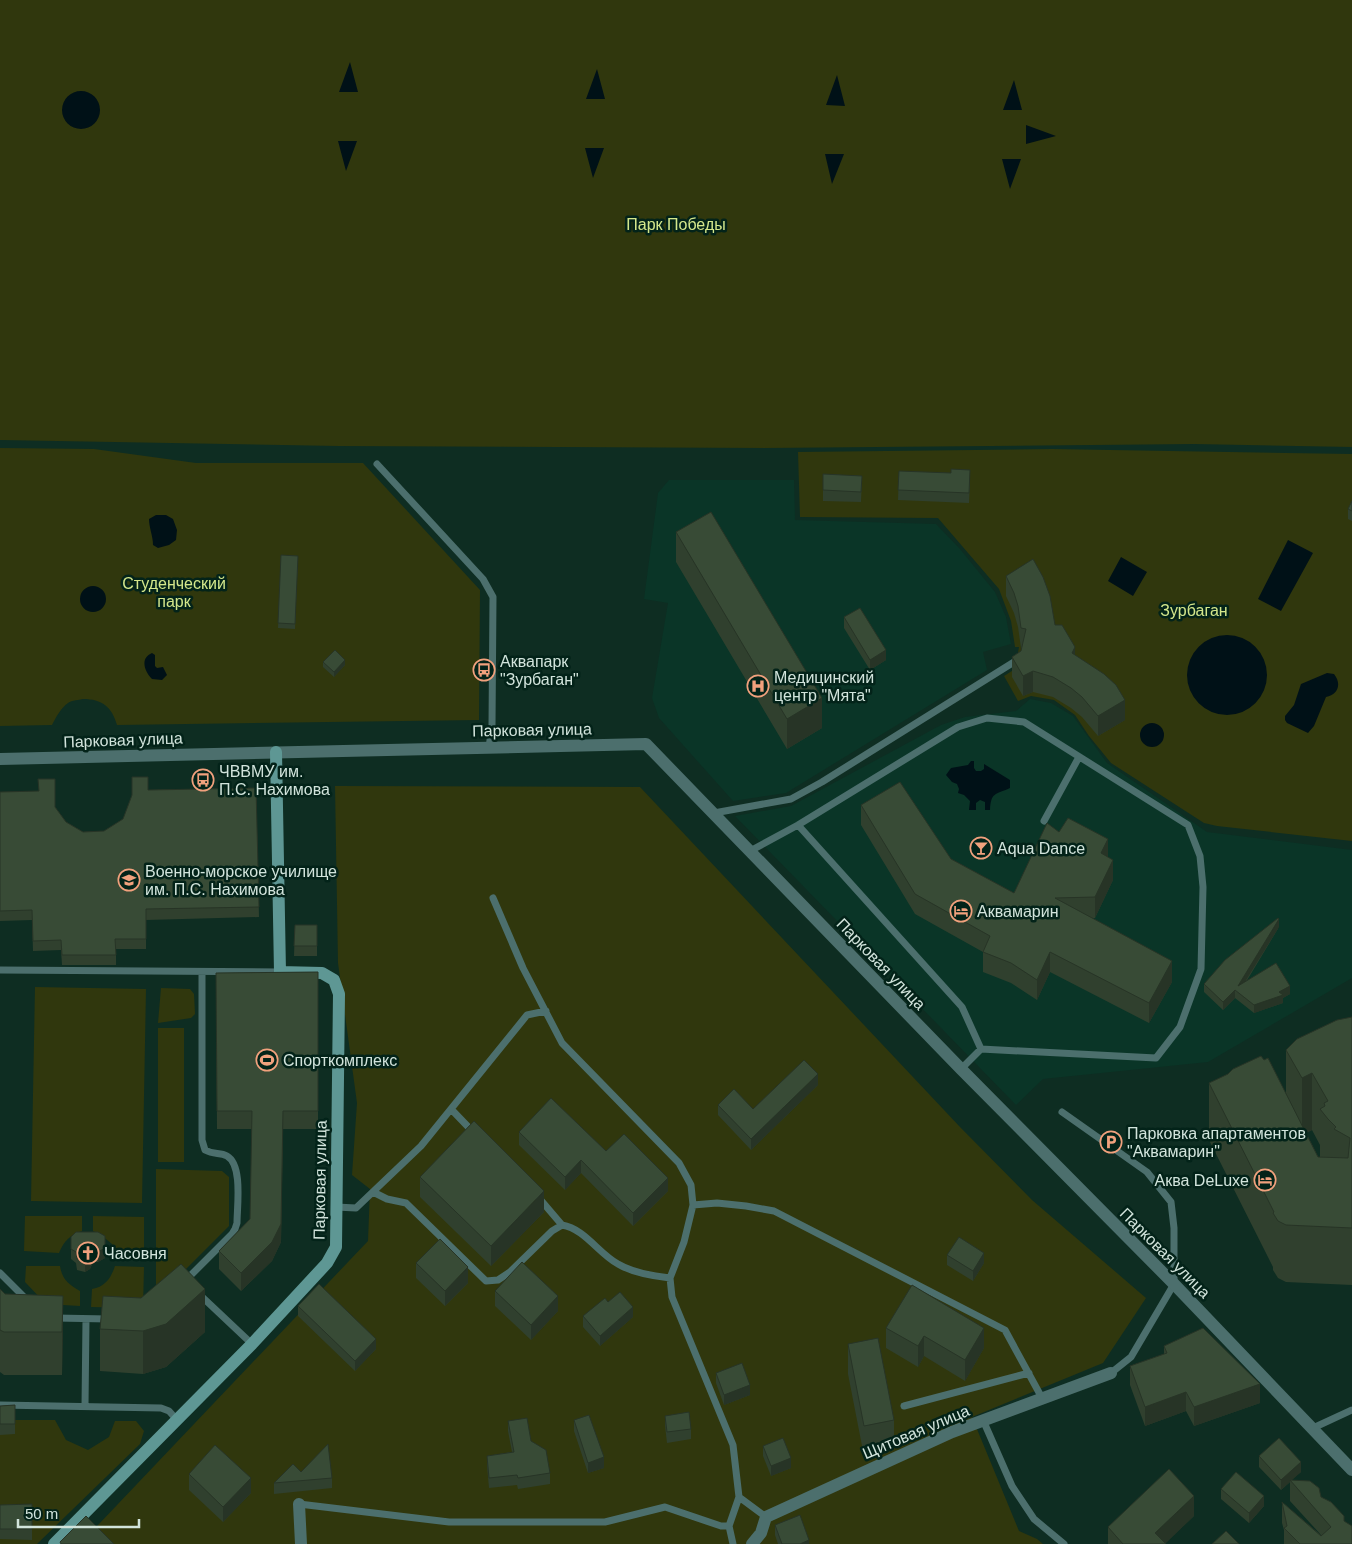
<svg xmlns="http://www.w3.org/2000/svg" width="1352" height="1544" viewBox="0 0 1352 1544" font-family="Arial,sans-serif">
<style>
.built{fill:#0a3527}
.green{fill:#30370d}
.water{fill:#001117}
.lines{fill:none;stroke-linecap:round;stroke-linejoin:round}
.lane{stroke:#4c6f6d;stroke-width:7}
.street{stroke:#4c6f6d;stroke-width:12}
.secondary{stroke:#5e9794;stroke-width:12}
.wall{fill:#30402e;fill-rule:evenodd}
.shaded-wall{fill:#273426}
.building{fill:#384b36;stroke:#273426}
.labels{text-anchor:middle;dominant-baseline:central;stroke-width:5;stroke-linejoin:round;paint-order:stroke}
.park-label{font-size:16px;fill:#d4e78b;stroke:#032319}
.poi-label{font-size:16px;fill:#d2e4dc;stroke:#032319;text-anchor:start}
.street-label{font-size:16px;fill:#d2e4dc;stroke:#032319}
</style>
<rect width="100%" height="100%" fill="#0e2d22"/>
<!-- built -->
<path class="built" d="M669 480H794L795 520 936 524 960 549 995 592 1006 617 1011 644 983 652 987 670 786 793 733 801 659 718 652 698 668 603 644 599 658 493Z
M1030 699 1051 703 1073 716 1107 763 1207 832 1352 850V978L1208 1062 1043 1079 1016 1105 735 816 791 806 941 725 965 717 1016 711Z"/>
<!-- green -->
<path class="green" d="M0 0H1352V447L1194 444 765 448 338 446 0 440Z
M0 448 94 449 196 463H363L480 590 479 720 117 725C112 707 102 699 83 699 79 700 72 700 68 703 61 708 56 717 52 725L0 726Z
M1052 449 1352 454V841L1217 826 1204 823 1111 763 1089 736 1075 715 1054 700 1031 696 1018 701 1004 676 1015 669 1019 647H1015L1011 621 999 589 938 518 800 517 798 452Z
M335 786 640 787 960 1127 1032 1200 1146 1298 1103 1363 972 1417 1019 1531 1037 1539 1043 1544H80L368 1241 370 1189 352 1175 357 1103 338 963Z
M35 987 146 989 142 1203 31 1201Z
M161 988 190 989 194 994 195 1014 191 1018 158 1023Z
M158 1028H184V1162H158Z
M156 1169 222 1171 229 1177V1226L156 1299Z
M25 1216H82V1231C70 1235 64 1241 59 1253L24 1251Z
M93 1216 144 1217V1254H112V1244L101 1235 93 1231Z
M26 1266H60C62 1279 68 1284 80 1291V1306L46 1304 25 1282Z
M115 1266 144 1267 143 1308 91 1307 92 1289C105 1287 111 1278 115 1266Z
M0 1420H55L66 1440 88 1450 109 1437 115 1421H136L144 1431 140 1444 37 1544H0Z"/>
<!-- water -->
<path class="water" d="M350 62 358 92H339Z
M597 69 605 99H586Z
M837 75 845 106 826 105Z
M1014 80 1022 110H1003Z
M62 110a19 19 0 1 1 38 0a19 19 0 1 1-38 0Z
M1026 125 1056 136 1026 144Z
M338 141H357L346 171Z
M585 148H604L593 178Z
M825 154H844L832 184Z
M1002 159H1021L1010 189Z
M156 515H166L173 519 177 530 176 540 169 545 158 548 153 545C153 536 149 528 149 519Z
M1288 540 1313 553 1281 611 1258 599Z
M1121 557 1147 572 1133 596 1108 581Z
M80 599a13 13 0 1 1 26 0a13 13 0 1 1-26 0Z
M1187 675a40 40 0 1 1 80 0a40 40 0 1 1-80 0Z
M152 653 155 655V666L157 668 163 667 167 675 162 680 152 679C144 671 140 658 152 653Z
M1327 673 1334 674C1342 684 1338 695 1326 697L1314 726 1308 733 1287 723 1285 720V716L1294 705 1301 684Z
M1140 735a12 12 0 1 1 24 0a12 12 0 1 1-24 0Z
M971 761H974V768L976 771H981L984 769V764L1010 780V788C995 795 991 792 990 810H985V802L980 800 976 803V810H969L970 801 964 795 958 793 959 789 957 784 952 782 946 775 951 768 968 765Z"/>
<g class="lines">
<!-- lane -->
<path class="lane" d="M377 464 483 579 493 597 492 725 489 748
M714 813 791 799 822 782 1014 662
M1044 821 1079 757
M750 851 798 825 958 727 987 718 1024 722 1188 825 1200 856 1203 887 1201 969 1180 1027 1156 1058 981 1049 962 1007 798 825
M493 898 523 968 562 1043 679 1163 691 1185 693 1205 684 1242 670 1278 672 1297 733 1445 739 1497 729 1526 733 1544
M0 970 280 972
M961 1069 981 1049
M451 1109 475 1134
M1062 1112 1147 1172 1171 1202 1174 1228V1284L1131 1357 1111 1373
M373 1192 387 1199 406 1203 486 1281 498 1280 510 1272 552 1231 562 1225C585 1229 598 1253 618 1264 633 1273 652 1276 670 1278
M539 1198 562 1225
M693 1205 717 1203 746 1206 774 1211 1005 1330 1042 1398
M336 1207 356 1208 421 1146 527 1015 546 1011
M0 1273 27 1300
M186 1280 232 1234 235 1229 237 1223C237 1207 243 1165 227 1156 220 1152 214 1155 205 1150L202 1140V972
M199 1294 252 1344
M55 1318 109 1319
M0 1405 161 1408 169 1411 177 1420
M85 1406 86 1319
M904 1406 1029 1373
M983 1420 1012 1486 1034 1519 1064 1544
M1313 1428 1352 1410
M739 1497 766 1517
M299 1504 449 1522H605L665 1507 721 1526H729"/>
<!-- street -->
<path class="street" d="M0 759 646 744 961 1069 1174 1284 1352 1470
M299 1504 301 1544
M752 1544 761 1533 766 1517 952 1432 1111 1373"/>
<!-- secondary -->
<path class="secondary" d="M54 1544 252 1344 327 1263 336 1247 339 994 334 980 322 973 280 972 276 752"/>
</g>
<!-- wall -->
<path class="wall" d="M899 471 970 480 969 503 898 500Z
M823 474 862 476 861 502 823 501Z
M1352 501V521L1348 519V509Z
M676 532 822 728 787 749 676 562Z
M281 555 298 556 295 629 278 628Z
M1006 576 1055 625 1075 655 1125 720 1098 736 1082 717 1071 708 1053 697 1033 692 1023 696 1012 677V657L1021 651 1022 649 1021 648 1018 627 1014 613 1006 596Z
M844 617 886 660 870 670 844 628Z
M323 662 345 665 334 677 323 667Z
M256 788 259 917 146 920V949H116V965H62L61 950 33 951 32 920 0 921V792L55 807 66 822 83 832 104 831 123 819 148 790Z
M861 805 951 859 1014 893 1059 832 1108 857 1113 880 1095 918H1092L1172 982 1149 1023 1050 972 1037 1000 1011 983 983 972V952L915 914 861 825Z
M295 925H317V956H294Z
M1279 927 1246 982 1290 994 1283 998V1003L1254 1013 1235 998 1223 1010 1204 992V984Z
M318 972V1129H283L281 1242 272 1261 241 1291 219 1269V1251L250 1219 252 1129H217L216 973Z
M1352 1017V1285L1286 1282 1278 1278 1273 1270V1267L1209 1140V1083L1264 1060 1286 1095V1050ZM1312 1130 1320 1145V1157H1318L1306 1133Z
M818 1085 751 1150 718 1115V1105L753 1109Z
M519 1132 606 1151 668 1191 633 1226 581 1173 565 1190 519 1145Z
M420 1177 544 1212 491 1266 420 1197Z
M76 1232 105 1258 98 1262H93L90 1269 85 1272 77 1270 76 1263 71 1259V1237Z
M947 1255 984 1263 973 1281 947 1265Z
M416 1263 468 1283 445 1306 416 1278Z
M0 1289 5 1294 63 1296 62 1375H4L0 1372Z
M495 1291 558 1311 531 1340 495 1306Z
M608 1302 633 1317 600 1346 583 1327V1316Z
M298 1306 376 1349 355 1371 298 1316Z
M886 1328 984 1348 965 1381 924 1356 918 1367 886 1348Z
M100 1329 205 1332 166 1367 143 1374 100 1371Z
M848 1344 894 1420V1450L864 1456 848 1374Z
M1164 1346 1260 1403 1194 1426 1186 1411 1145 1426 1130 1385V1366L1164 1354Z
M716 1373 750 1395 724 1405 716 1383Z
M15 1405V1434L0 1435V1406Z
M665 1416 691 1429V1439L667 1443 665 1426Z
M574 1420 604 1468 588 1473 574 1431Z
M508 1421 531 1441 550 1473V1484L518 1489 517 1485 489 1488 487 1466V1456L512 1452 508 1431Z
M763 1446 791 1468 771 1476 763 1456Z
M1259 1456 1301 1472 1291 1480 1321 1497 1344 1521 1352 1544H1284V1530L1282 1523V1502L1322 1536 1290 1501V1482L1281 1490 1259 1467Z
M301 1472 332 1478V1488L274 1494V1483Z
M189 1474 251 1493 223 1522 189 1490Z
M1221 1489 1264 1506 1249 1523 1221 1499Z
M32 1504V1540L0 1539V1505Z
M1194 1516 1165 1543 1166 1544H1108V1527Z
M775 1525 809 1544H778L775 1535Z"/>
<!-- shaded-wall -->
<path class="shaded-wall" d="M1075 647V667L1072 653Z
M886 650V660L870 670V660Z
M345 660V665L334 677V672Z
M1033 671V692L1023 696V676Z
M822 698V728L787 749V719Z
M1125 700V720L1098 736V716Z
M1108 839V859L1101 853Z
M1113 860V880L1095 918V897Z
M1279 919V927L1238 993V986Z
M1050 952V972L1037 1000V980Z
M1172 961V982L1149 1023V1003Z
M1290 986V994L1283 998V1003L1254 1013V1005Z
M1235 990V998L1223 1010V1002Z
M1312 1073V1130L1302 1135V1078Z
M818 1074V1085L751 1150V1139Z
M283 1111 281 1242 272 1261 241 1291V1273Z
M581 1160V1173L565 1190V1177Z
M668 1178V1191L633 1226V1213Z
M544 1191V1212L491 1266V1246Z
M105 1248V1258L98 1262V1252Z
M93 1252V1262L90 1269 85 1272V1261Z
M984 1253V1263L973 1281V1271Z
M468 1267V1283L445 1306V1291Z
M205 1289V1332L166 1367 143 1374V1331Z
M63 1296V1339L62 1375V1332Z
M558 1296V1311L531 1340V1325Z
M633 1307V1317L600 1346V1336Z
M984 1328V1348L965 1381V1360Z
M924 1336V1356L918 1367V1346Z
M376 1339V1349L355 1371V1361Z
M1260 1384V1403L1194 1426V1407Z
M750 1385V1395L724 1405V1395Z
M1186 1392V1411L1145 1426V1407Z
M604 1457V1468L588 1473V1463Z
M791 1458V1468L771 1476V1466Z
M1301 1462V1472L1291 1481 1290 1480V1482L1281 1490V1480Z
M251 1478V1493L223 1522V1507Z
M1194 1496V1516L1165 1544 1155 1533Z
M1264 1496V1506L1249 1523V1513Z
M809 1540V1544H800Z"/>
<!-- building -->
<path class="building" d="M951 469 970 470 969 493 898 490 899 471 951 473Z
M823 474 862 476 861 492 823 490Z
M1352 501V511L1348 509Z
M711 512 822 698 787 719 676 532Z
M281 555 298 556 295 624 278 623Z
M1033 559 1043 577 1050 596 1055 625H1062L1075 647 1072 653 1104 674 1116 685 1125 700 1098 716 1082 697 1071 688 1053 677 1033 671 1023 676 1012 657 1021 651 1026 629 1021 628 1018 606 1014 593 1006 576Z
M860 608 886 650 870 660 844 617Z
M335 650 345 660 334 672 323 662Z
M132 777H148V790L256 788 259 907 146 909V939H115L116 955H62L61 940 33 941 32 910 0 911V792L39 791 38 779H55V807L66 822 83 832 104 831 123 819 132 795Z
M900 782 951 859 1014 893 1047 823 1059 832 1068 818 1108 839 1101 853 1113 860 1095 897 1055 898 1172 961 1149 1003 1050 952 1037 980 1011 963 983 952 990 936 915 894 861 805Z
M1278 918 1279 919 1238 986 1276 963 1290 986 1279 992 1283 995 1254 1005 1235 990 1223 1002 1204 984 1225 960Z
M295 925H317V946H294Z
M318 972V1111H283L281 1224 272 1242 241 1273 219 1251 250 1219 252 1111H217L216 973Z
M1352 1017V1228L1286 1225 1278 1221 1273 1213 1274 1212 1209 1083 1228 1074 1233 1069 1261 1056 1264 1060 1268 1058 1318 1157 1348 1158 1350 1138 1334 1129 1336 1127 1328 1119 1320 1109 1325 1106 1324 1103 1328 1101 1312 1073 1302 1078 1286 1050 1297 1039 1337 1020Z
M804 1060 818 1074 751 1139 718 1105 734 1089 753 1109Z
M551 1098 606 1151 624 1134 668 1178 633 1213 581 1160 565 1177 519 1132Z
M474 1121 544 1191 491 1246 420 1177Z
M76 1232H98L105 1236V1248L98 1252H93L90 1259 85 1261 77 1259 76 1252 71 1249V1237Z
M959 1237 984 1253 973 1271 947 1255Z
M440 1239 468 1267 445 1291 416 1263Z
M522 1262 558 1296 531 1325 495 1291Z
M181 1264 205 1289 166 1324 143 1331 100 1329 103 1296 141 1298Z
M319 1284 376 1339 355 1361 298 1306Z
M912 1285 984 1328 965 1360 924 1336 918 1346 886 1328Z
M0 1289 5 1294 63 1296 62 1332H4L0 1330Z
M620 1292 633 1307 600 1336 583 1316 605 1298 608 1302Z
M1203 1328 1260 1384 1194 1407 1186 1392 1145 1407 1130 1366 1167 1353 1164 1346Z
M878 1338 894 1420 864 1426 848 1344Z
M742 1363 750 1385 724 1395 716 1373Z
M15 1405V1424H0V1406Z
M689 1412 691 1429 667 1432 665 1416Z
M589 1415 604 1457 588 1463 574 1420Z
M527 1418 531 1441 546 1450 550 1473 518 1478 517 1475 489 1478 487 1456 514 1452 508 1421Z
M783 1438 791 1458 771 1466 763 1446Z
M1279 1438 1301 1462 1281 1480 1259 1456Z
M328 1444 332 1478 274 1483 293 1464 301 1472Z
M215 1445 251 1478 223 1507 189 1474Z
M1169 1469 1194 1496 1155 1533 1166 1544H1123L1108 1527Z
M1236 1472 1264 1496 1249 1513 1221 1489Z
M1290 1480 1310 1481 1319 1488 1321 1497 1331 1502 1344 1516V1521L1352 1526V1544H1300L1284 1528 1287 1526 1282 1502 1321 1536 1331 1527Z
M32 1504V1529H0V1505Z
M800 1515 809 1540 800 1544H782L775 1525Z
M86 1516 114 1544H61L60 1542Z
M1226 1531 1239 1544H1212Z"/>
<!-- icons -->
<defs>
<g id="bus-ring" transform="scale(1.125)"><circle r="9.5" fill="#032319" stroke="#f1a17d" stroke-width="1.5"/><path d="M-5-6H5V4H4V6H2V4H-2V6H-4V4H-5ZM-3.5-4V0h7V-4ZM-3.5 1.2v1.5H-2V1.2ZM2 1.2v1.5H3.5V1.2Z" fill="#f1a17d"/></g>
<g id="hospital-ring" transform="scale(1.125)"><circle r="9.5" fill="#032319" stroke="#f1a17d" stroke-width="1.5"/><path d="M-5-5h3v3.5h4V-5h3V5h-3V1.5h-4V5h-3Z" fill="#f1a17d"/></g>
<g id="bar-ring" transform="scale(1.125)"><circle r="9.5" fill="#032319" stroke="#f1a17d" stroke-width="1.5"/><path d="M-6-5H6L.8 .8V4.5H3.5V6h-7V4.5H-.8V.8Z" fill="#f1a17d"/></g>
<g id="university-ring" transform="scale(1.125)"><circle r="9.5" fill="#032319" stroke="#f1a17d" stroke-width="1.5"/><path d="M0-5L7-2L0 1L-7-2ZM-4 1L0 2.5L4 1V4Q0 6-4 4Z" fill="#f1a17d"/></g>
<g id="hotel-ring" transform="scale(1.125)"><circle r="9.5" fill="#032319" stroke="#f1a17d" stroke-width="1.5"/><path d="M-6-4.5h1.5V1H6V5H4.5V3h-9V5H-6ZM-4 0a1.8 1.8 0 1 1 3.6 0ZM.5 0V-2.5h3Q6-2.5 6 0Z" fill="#f1a17d"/></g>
<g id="stadium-ring" transform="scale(1.125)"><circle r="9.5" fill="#032319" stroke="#f1a17d" stroke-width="1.5"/><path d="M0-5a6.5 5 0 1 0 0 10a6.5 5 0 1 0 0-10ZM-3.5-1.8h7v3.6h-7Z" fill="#f1a17d"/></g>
<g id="parking-ring" transform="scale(1.125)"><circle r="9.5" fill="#032319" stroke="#f1a17d" stroke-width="1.5"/><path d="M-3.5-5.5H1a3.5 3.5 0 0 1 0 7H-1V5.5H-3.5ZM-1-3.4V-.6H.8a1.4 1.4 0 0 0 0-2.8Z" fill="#f1a17d"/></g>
<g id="church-ring" transform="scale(1.125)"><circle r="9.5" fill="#032319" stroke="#f1a17d" stroke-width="1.5"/><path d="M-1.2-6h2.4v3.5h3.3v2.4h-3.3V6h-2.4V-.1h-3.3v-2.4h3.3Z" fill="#f1a17d"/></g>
</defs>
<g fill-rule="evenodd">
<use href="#bus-ring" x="484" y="670"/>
<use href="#hospital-ring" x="758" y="686"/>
<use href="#bus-ring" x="203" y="780"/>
<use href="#bar-ring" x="981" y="848"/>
<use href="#university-ring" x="129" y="880"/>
<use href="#hotel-ring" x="961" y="911"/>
<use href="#stadium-ring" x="267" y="1060"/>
<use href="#parking-ring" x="1111" y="1142"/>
<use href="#hotel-ring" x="1265" y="1180"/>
<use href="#church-ring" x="88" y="1253"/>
</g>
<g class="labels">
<!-- park labels -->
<g class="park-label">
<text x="676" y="224">Парк Победы</text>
<text x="174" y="583">Студенческий<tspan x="174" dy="18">парк</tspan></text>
<text x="1194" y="610">Зурбаган</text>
</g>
<!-- poi labels -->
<g class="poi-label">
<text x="500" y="661">Аквапарк<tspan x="500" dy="18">"Зурбаган"</tspan></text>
<text x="774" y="677">Медицинский<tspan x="774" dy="18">центр "Мята"</tspan></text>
<text x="219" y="771">ЧВВМУ им.<tspan x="219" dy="18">П.С. Нахимова</tspan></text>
<text x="997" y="848">Aqua Dance</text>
<text x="145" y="871">Военно-морское училище<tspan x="145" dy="18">им. П.С. Нахимова</tspan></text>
<text x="977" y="911">Аквамарин</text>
<text x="283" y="1060">Спорткомплекс</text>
<text x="1127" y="1133">Парковка апартаментов<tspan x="1127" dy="18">"Аквамарин"</tspan></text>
<text x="1249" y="1180" text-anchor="end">Аква DeLuxe</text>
<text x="104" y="1253">Часовня</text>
</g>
<!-- street labels -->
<g class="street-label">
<text transform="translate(532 730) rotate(-1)">Парковая улица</text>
<text transform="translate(123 740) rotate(-2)">Парковая улица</text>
<text transform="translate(881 964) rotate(46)">Парковая улица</text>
<text transform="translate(320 1180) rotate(-89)">Парковая улица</text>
<text transform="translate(1165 1253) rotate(45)">Парковая улица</text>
<text transform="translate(916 1432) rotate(-23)">Щитовая улица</text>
</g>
</g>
<!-- scale -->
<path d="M18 1519v8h121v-8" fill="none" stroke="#d2e4dc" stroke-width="2.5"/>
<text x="25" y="1519" font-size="15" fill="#d2e4dc" stroke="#032319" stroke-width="4" paint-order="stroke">50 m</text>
</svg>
